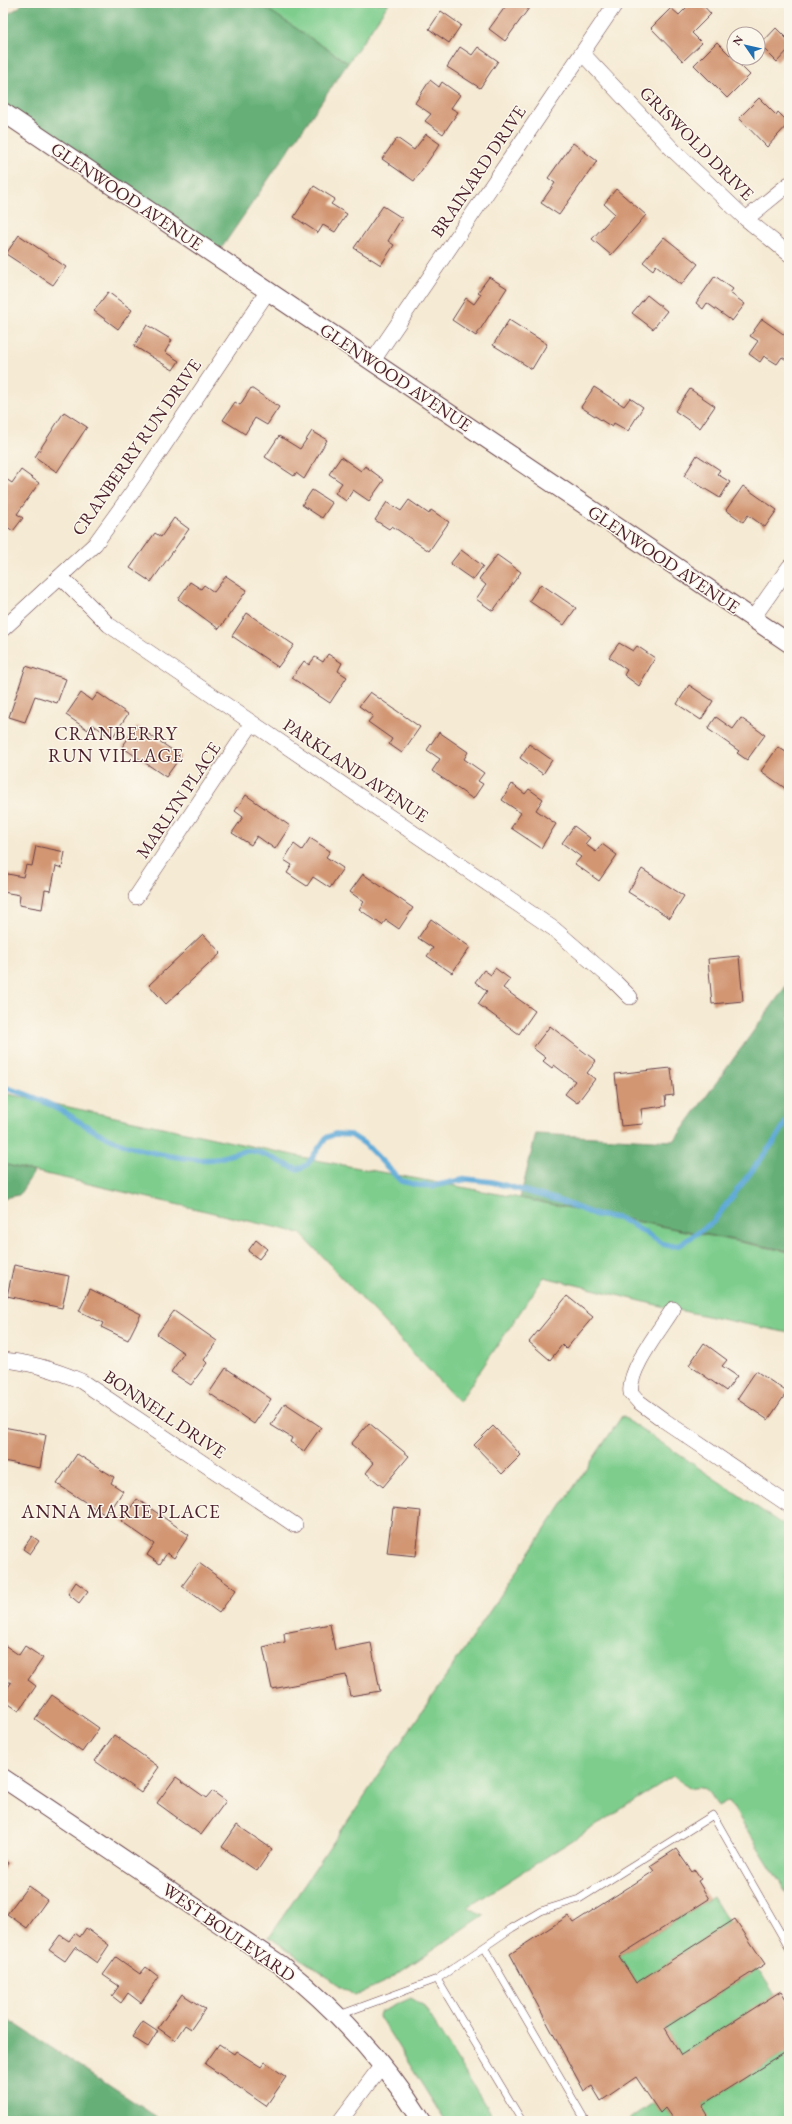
<svg xmlns="http://www.w3.org/2000/svg" width="792" height="2124" viewBox="0 0 792 2124" font-family="'EB Garamond',serif">
<style>
.green{fill:#7ecd8d;stroke:#64765c}
.forest{fill:#66b078;stroke:#586852}
.lines{fill:none;stroke-linecap:round;stroke-linejoin:round}
.stream{stroke:#60aad8;stroke-width:5.5}
.building{fill:#d29673}
.service-casing{stroke:#643d44;stroke-width:8}
.minor-casing{stroke:#643d44;stroke-width:16}
.tertiary-casing{stroke:#643d44;stroke-width:20}
.service{stroke:#fff;stroke-width:7}
.minor{stroke:#fff;stroke-width:15}
.tertiary{stroke:#fff;stroke-width:18}
.labels{text-anchor:middle;dominant-baseline:central;stroke-width:3;stroke-linejoin:round;paint-order:stroke}
.street-label{font-size:18px;fill:#4a1f2b;stroke:#fbf7ec}
.neighbourhood-label{font-size:19px;letter-spacing:1px;fill:#4a1f2b;stroke:#fbf7ec}
</style>
<rect width="100%" height="100%" fill="#fbf7ec"/>
<filter id="ink" filterUnits="userSpaceOnUse"><feTurbulence type="fractalNoise" baseFrequency=".025" numOctaves="2"/><feDisplacementMap in="SourceGraphic" scale="8" xChannelSelector="R" yChannelSelector="G"/><feConvolveMatrix kernelMatrix="1 2 1 2 8 2 1 2 1" color-interpolation-filters="sRGB"/></filter>
<filter id="wash" filterUnits="userSpaceOnUse"><feTurbulence type="fractalNoise" baseFrequency=".012" numOctaves="4" result="noise"/><feDisplacementMap in="SourceGraphic" scale="16" xChannelSelector="R" yChannelSelector="G"/><feGaussianBlur stdDeviation="0.9" result="paint"/><feColorMatrix in="noise" values="0 0 0 0 0 0 0 0 0 0 0 0 0 0 0 0 0 1.4 0 .05"/><feComposite in="paint" operator="in"/></filter>
<g filter="url(#wash)">
<rect width="100%" height="100%" fill="#f5ead3"/>
<!-- green -->
<path class="green" d="M258 3H389L348 63Z
M3 1093 316 1160 520 1198 789 1252V1333L673 1309 544 1277 459 1402 300 1233 3 1164Z
M622 1416 789 1529V1897L729 1801 718 1807C710 1793 707 1783 689 1788L673 1776 468 1907 484 1915 390 1979 355 1996 269 1937Z
M713 1897 729 1923 636 1983 619 1956Z
M758 1969 775 1995 681 2055 665 2028Z
M411 1998 423 2005 495 2121H445L379 2016 380 2012Z
M789 2050V2121H702V2105Z
M653 2103 660 2113 665 2108 674 2121H627Z"/>
<!-- forest -->
<path class="forest" d="M23 3H258L348 63 216 256 3 112V17L18 8Z
M789 982V1251L520 1198 536 1134 674 1141Z
M3 1164 34 1172 19 1195 3 1198Z
M3 2016 163 2121H3Z"/>
<g class="lines">
<!-- stream -->
<path class="stream" d="M3 1087C24 1093 43 1100 62 1111 82 1123 100 1136 123 1144 145 1152 192 1162 215 1159 228 1157 241 1149 253 1151 270 1154 283 1165 298 1169L307 1165 326 1138 335 1134 351 1135 365 1144 401 1181 417 1185 433 1186 467 1179 492 1182 558 1200 596 1215 618 1218 629 1223 663 1244 671 1246 680 1245 713 1222 776 1139 789 1117"/>
</g>
<g id="blocks">
<!-- building -->
<path class="building" d="M508 3 532 4 505 41 489 29Z
M691 3H701L711 14 692 33 702 43 683 61 651 28 671 8 679 15Z
M441 11 461 25 449 43 429 29Z
M776 28 789 41V49L777 62 760 45Z
M717 42 750 75 727 98 694 65Z
M460 47 472 55 478 47 498 61 480 88 447 67Z
M430 80 439 87 442 82 460 95 451 108 458 112 443 134 425 121 431 114 415 103Z
M759 98 776 115 778 112 789 123 767 147 739 118Z
M426 134 440 144 414 181 382 159 397 138 414 150Z
M573 143 597 161 559 215 541 203 555 183 548 178Z
M314 186 335 199 331 204 347 214 335 232 323 225 318 233 294 217Z
M616 189 646 215 611 255 592 239 615 214 604 204Z
M383 206 402 218 388 241 394 245 381 265 354 248Z
M19 235 66 267 53 285 6 254Z
M664 237 698 264 681 285 656 265 653 270 643 262Z
M715 276 733 289 730 293 745 304 732 321 707 303 703 309 696 303Z
M489 277 507 288 476 336 452 320 466 298 474 304 481 294 478 292Z
M108 292 132 310 118 329 94 311Z
M647 295 667 311 653 329 632 313Z
M762 319 789 338V362L782 357 777 364 764 356 760 362 749 354 758 341 750 336Z
M509 320 547 344 532 369 493 345Z
M147 325 172 340 165 352 179 361 173 370 134 346Z
M594 387 624 406 630 398 643 407 628 431 614 423 612 427 581 407Z
M251 388 279 407 267 425 255 418 245 434 223 420 235 402 240 405Z
M690 389 715 406 700 428 675 411Z
M64 412 87 427 57 472 35 457Z
M312 431 327 440 304 479 296 473 294 476 265 457 279 436 300 449Z
M697 455 720 470 717 474 730 482 720 498 684 476Z
M341 457 361 471 365 466 384 480 369 501 353 490 346 501 335 493 342 483 329 474Z
M21 470 39 483 17 514 23 518 13 531 3 524V477L12 483Z
M743 486 777 510 765 527 748 515 743 522 726 510Z
M312 490 332 503 322 518 302 505Z
M409 500 429 514 431 510 449 522 429 551 392 526 389 529 375 520 387 502 401 511Z
M174 518 189 529 151 582 130 568 155 533 161 537Z
M461 550 483 566 473 580 450 564Z
M497 555 521 572 493 611 476 599 486 585 479 579Z
M226 576 247 590 219 629 178 599 190 582 201 589 204 585 214 592Z
M541 584 576 608 564 625 529 601Z
M247 613 294 645 278 667 232 636Z
M619 643 633 651 637 646 655 658 639 686 624 675 627 670 609 657Z
M328 654 342 663 338 671 347 677 330 703 292 678 304 661 309 665 315 657 323 662Z
M26 666 66 679 57 703 35 696 25 722 9 717Z
M689 685 713 701 701 720 677 704Z
M370 692 420 727 402 753 389 744 392 739 368 722 373 716 359 706Z
M81 693 92 701 98 693 128 714 112 738 92 724 88 730 66 715Z
M716 717 733 729 741 718 765 735 747 760 737 753 739 751 708 729Z
M137 726 181 756 166 777 122 747Z
M439 732 468 752 464 759 484 773 478 781 483 784 473 799 432 771 440 759 427 750Z
M529 744 552 760 543 774 520 758Z
M778 747 789 754V791L761 771Z
M512 784 525 794 529 789 543 799 536 810 556 824 541 848 511 828 521 813 502 800Z
M246 795 290 826 275 849 257 836 251 845 232 833 243 817 235 811Z
M574 826 590 838 585 844 596 852 602 844 617 855 599 881 575 864 581 857 562 843Z
M310 838 330 851 326 857 343 868 330 888 313 877 307 886 287 873 292 865 284 860 294 844 302 850Z
M36 846 65 852 62 868 56 866 51 891 45 890 42 909 19 905 20 895 3 892V873L23 877 26 865 32 866Z
M642 869 684 896 670 918 628 892Z
M363 874 413 908 399 929 386 920 382 925 359 909 364 902 350 892Z
M431 919 470 947 452 973 427 956 433 948 418 938Z
M203 934 221 953 166 1004 149 985Z
M739 956 743 1001 712 1004 708 959Z
M495 968 510 979 503 988 535 1011 519 1034 478 1004 487 991 475 982 484 970 491 975Z
M550 1026 596 1061 587 1073 595 1079 577 1103 565 1094 575 1081 554 1065 552 1068 543 1061 546 1058 533 1048Z
M671 1068 674 1095 665 1096 666 1106 641 1109 643 1124 621 1126 615 1074Z
M256 1240 267 1249 259 1259 248 1251Z
M14 1265 69 1276 62 1308 7 1296Z
M90 1289 141 1314 128 1340 101 1327 103 1323 79 1311Z
M567 1296 593 1317 566 1349 562 1345 550 1360 529 1342Z
M174 1311 217 1341 204 1360 207 1363 191 1385 171 1372 184 1353 157 1334Z
M704 1343 727 1360 722 1366 737 1376 726 1391 689 1365Z
M226 1368 271 1399 254 1424 209 1393Z
M756 1371 787 1392 768 1420 737 1399Z
M285 1403 321 1427 304 1451 290 1442 292 1438 271 1425Z
M369 1423 409 1456 383 1487 366 1473 374 1463 351 1444Z
M493 1426 521 1455 502 1474 474 1445Z
M3 1427 46 1435 40 1468 3 1461Z
M77 1454 114 1477 111 1483 123 1491 107 1516 57 1484Z
M137 1499 189 1535 174 1558 167 1553 160 1564 147 1555 154 1544 121 1521Z
M393 1508 421 1511 416 1556 387 1553Z
M32 1536 39 1541 30 1554 23 1549Z
M199 1563 236 1590 219 1613 182 1586Z
M76 1582 88 1591 79 1603 68 1594Z
M330 1624 335 1650 371 1643 380 1691 350 1696 346 1675 272 1689 263 1647 285 1642 284 1633Z
M3 1644 19 1655 25 1646 43 1658 28 1680 36 1686 19 1711 3 1700V1694L11 1683 3 1678Z
M52 1695 99 1728 82 1752 35 1719Z
M114 1735 159 1767 141 1793 95 1761Z
M176 1777 206 1798 212 1791 226 1801 201 1835 157 1803Z
M237 1825 272 1849 257 1871 222 1847Z
M676 1849 692 1872 695 1870 701 1879 698 1881 709 1899 619 1956 636 1983 735 1919 765 1964 665 2028 681 2055 781 1991 789 2004V2050L702 2105 709 2117 702 2121H674L665 2108 660 2113 636 2077 601 2101 592 2086 584 2091 510 1954 568 1916 573 1923 654 1871 650 1866Z
M3 1859 8 1863 3 1871Z
M28 1886 47 1900 27 1928 7 1914Z
M86 1928 109 1945 97 1963 75 1947 65 1961 49 1950 60 1935 69 1941 75 1933 80 1937Z
M116 1957 140 1974 146 1967 159 1977 141 2003 128 1993 121 2003 112 1996 119 1986 103 1975Z
M182 1994 205 2009 191 2029 185 2025 175 2040 158 2028Z
M143 2021 158 2031 148 2047 132 2037Z
M219 2044 234 2054 236 2051 261 2067 265 2062 286 2077 266 2106 205 2064Z"/>
</g>
</g>
<g filter="url(#ink)">
<use href="#blocks" fill-opacity="0" stroke="#643d44" stroke-width="1"/>
<g class="lines">
<!-- service casing -->
<g class="service-casing">
<path id="service" d="M484 1947 584 2118 582 2121
M437 1979 522 2121
M339 2015 437 1979 512 1928 541 1911 579 1899 713 1815 789 1948"/>
</g>
<!-- minor casing -->
<g class="minor-casing">
<path id="minor" d="M582 53 674 151 746 219 789 254
M746 219 789 184
M372 362 616 3
M61 577 109 625 554 929 614 981 630 997
M753 618 789 567
M3 629 95 544 136 487 268 291
M136 897 252 723
M673 1309C661 1329 627 1370 631 1393L639 1402 665 1421 789 1505
M3 1360C31 1362 55 1370 81 1381L295 1525
M340 2121 382 2065"/>
</g>
<!-- tertiary casing -->
<g class="tertiary-casing">
<path id="tertiary" d="M3 112 789 643
M3 1778 281 1965C337 2010 384 2061 422 2121"/>
</g>
<!-- service -->
<use href="#service" class="service"/>
<!-- minor -->
<use href="#minor" class="minor"/>
<!-- tertiary -->
<use href="#tertiary" class="tertiary"/>
</g>
</g>
<g class="labels">
<!-- street labels -->
<g class="street-label">
<text transform="translate(697 143) rotate(45)">GRISWOLD DRIVE</text>
<text transform="translate(478 171) rotate(-56)">BRAINARD DRIVE</text>
<text transform="translate(127 196) rotate(34)">GLENWOOD AVENUE</text>
<text transform="translate(396 377) rotate(34)">GLENWOOD AVENUE</text>
<text transform="translate(136 447) rotate(-55)">CRANBERRY RUN DRIVE</text>
<text transform="translate(664 559) rotate(34)">GLENWOOD AVENUE</text>
<text transform="translate(356 770) rotate(34)">PARKLAND AVENUE</text>
<text transform="translate(178 800) rotate(-56)">MARLYN PLACE</text>
<text transform="translate(165 1414) rotate(34)">BONNELL DRIVE</text>
<text transform="translate(229 1932) rotate(35)">WEST BOULEVARD</text>
</g>
<!-- neighbourhood labels -->
<g class="neighbourhood-label">
<text x="116" y="733">CRANBERRY<tspan x="116" dy="22">RUN VILLAGE</tspan></text>
<text x="121" y="1511">ANNA MARIE PLACE</text>
</g>
</g>
<!-- margin -->
<rect width="792" height="2124" fill="none" stroke="#fbf7ec" stroke-width="16"/>
<!-- north arrow -->
<g transform="translate(746 46) rotate(304)"><circle r="19" fill="#fbf7ec" stroke="#b4a19f"/>
<path d="M0-3L7 15L0 10L-7 15Z" fill="#1f6fb2"/>
<text y="-6" font-size="11" font-weight="bold" text-anchor="middle" fill="#4a1f2b">N</text>
</g>
</svg>
